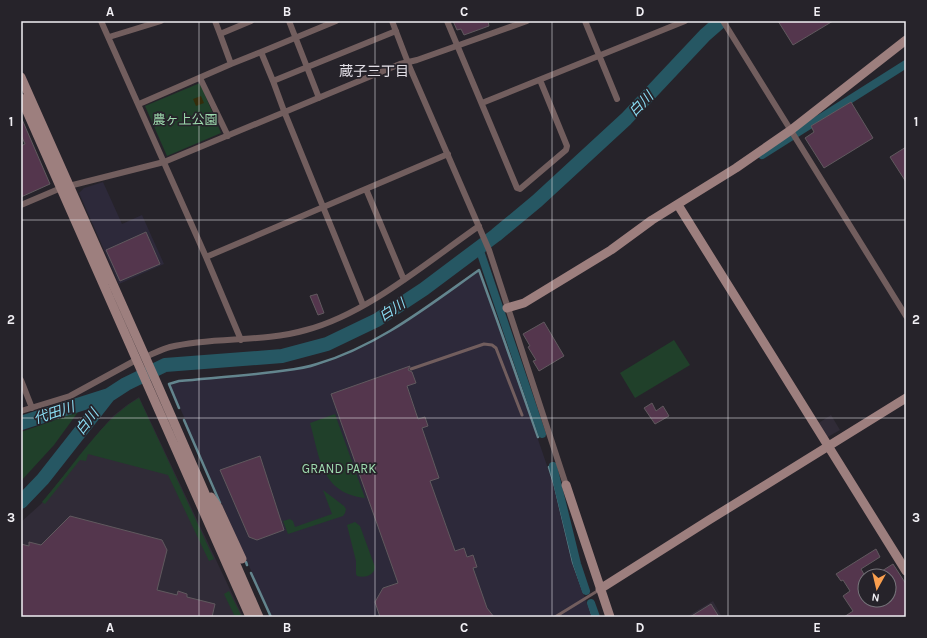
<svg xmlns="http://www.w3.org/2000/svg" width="927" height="638" viewBox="0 0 927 638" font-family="Karla,'Noto Sans JP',sans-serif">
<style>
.commercial{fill:#2d293a}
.built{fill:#302b37}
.green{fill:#20402a}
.sand{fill:#342c0b}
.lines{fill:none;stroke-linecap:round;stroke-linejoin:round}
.stream{stroke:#63858e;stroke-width:2.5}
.canal{stroke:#265763;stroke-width:8}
.river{stroke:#265763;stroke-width:14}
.building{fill:#54364d;stroke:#60595e}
.lane{stroke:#725e5e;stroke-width:3}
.street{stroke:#725e5e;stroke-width:6}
.secondary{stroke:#9d7f7e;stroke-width:9}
.grid{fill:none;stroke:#f1eff4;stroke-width:1;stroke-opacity:0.55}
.labels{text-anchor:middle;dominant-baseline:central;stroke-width:3.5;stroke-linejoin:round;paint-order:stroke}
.park-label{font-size:13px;fill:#9edaae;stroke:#26232a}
.neighbourhood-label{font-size:14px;fill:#e1dee6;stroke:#26232a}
.water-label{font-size:14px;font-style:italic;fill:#8adcf3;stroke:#26232a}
.neatline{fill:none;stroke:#f1eff4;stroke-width:1.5}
.grid-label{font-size:13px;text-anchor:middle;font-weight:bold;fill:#f1eff4}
</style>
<rect width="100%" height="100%" fill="#26232a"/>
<!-- commercial -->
<path class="commercial" d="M103 182 122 224 142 215 164 264 119 284 79 193 84 188Z
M478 271 497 320 554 486 572 562 592 617H272L241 548 170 385 179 381 247 376 286 371 316 366 341 357 369 344 414 317Z"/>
<!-- built -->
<path class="built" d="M139 397 243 617H21V522L41 504 100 431 113 416 127 405Z
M831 415 840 430 826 438 817 424Z
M713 601 722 617H686Z"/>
<!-- green -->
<path class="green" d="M200 83 221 133 167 156 145 106Z
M674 340 690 365 635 398 620 373Z
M139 398 214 559 209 561 168 475 88 454 86 461 80 460 45 504 42 502C55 487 67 471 79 456 97 434 114 412 139 398Z
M78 412 54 445 21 481V432Z
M335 414 365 498C321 493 320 458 310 423Z
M323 490 344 506 346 509 345 513 343 516 288 534 283 521 290 519 293 521 295 527 332 514Z
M355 522 360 526 375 567C374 576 364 578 357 576L356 574V561L347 525Z
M229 591 242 617H235L224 594Z"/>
<!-- sand -->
<path class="sand" d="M201 96 204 103 196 106 193 99Z"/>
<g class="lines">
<!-- stream -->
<path class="stream" d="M179 408 169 384 179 381C210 378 241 376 273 372 287 370 303 369 317 364 378 346 428 306 479 270L497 320 538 437
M184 420 220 503
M549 467 555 486 573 562 584 592
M246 562 247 565
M251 573 271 617
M589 604 593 617"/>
<!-- canal -->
<path class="canal" d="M762 155 906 64
M479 248 542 434
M553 466 577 564 586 591
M591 603 596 617"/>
<!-- river -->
<path class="river" d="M21 423 109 395
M21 502 43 479 109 395 126 384 165 365 282 356 327 344 377 320 424 289 496 235 537 201 626 119 705 35 721 21"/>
</g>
<!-- building -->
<path class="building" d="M453 21H488L489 26 464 35 461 29 457 30Z
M778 21H833L793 45Z
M851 102 873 138 824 168 805 138 814 132 811 126Z
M21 117 50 184 21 197V146L25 144 21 135Z
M906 147V182L890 157Z
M146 232 160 264 120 281 106 250Z
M317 294 324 313 318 315 310 296Z
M544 322 564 356 539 371 533 361 536 360 528 347 530 346 523 334Z
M410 366 408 370 412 372 416 383 407 386 418 419 425 417 428 426 422 428 439 478 430 481 455 551 464 548 467 557 473 555 477 567 473 568 487 608 494 617H380L375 602 383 588 398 583 331 394Z
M652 403 656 411 663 406 669 416 655 424 644 408Z
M260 456 284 530 257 540 249 537 220 470Z
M70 516 162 540 167 550 157 590 177 595 178 591 187 594V597L215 604 212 617H21V544L29 546V542L41 545Z
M876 549 880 557 861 569 865 576V600H889V576H874L893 564 906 584V617H844L853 611 843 596 850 591 843 580 841 581 836 574Z
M711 604 719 617H690Z"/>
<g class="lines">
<!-- lane -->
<path class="lane" d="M411 369 484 344 492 345 496 348 522 415
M555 617 599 590"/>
<!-- street -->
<path class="street" d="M101 21 206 257 241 340
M215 21 220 34 251 21
M289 21 319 98
M392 21 410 68 489 250 566 485
M447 21 517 188 520 189 566 150 567 146 540 80
M585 21 617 99
M723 21 906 316
M220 34 231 64 261 52
M109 37 161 21
M200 78 228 136
M273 81 261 52 336 21
M482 103 685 21
M139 104 231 64
M366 189 404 280
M21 205 61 188 164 162 400 64 417 60 527 21
M206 257 448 154
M363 305 284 111 273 81 396 31
M145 357C153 354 162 349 170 347 215 336 261 343 306 330 367 314 427 262 479 226
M21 380 32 408
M21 411 70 396 136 360"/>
<!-- secondary -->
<path class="secondary" d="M21 77 156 381 259 617
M21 98 250 617
M678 205 906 571
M507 308 524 303 611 250 652 220 736 168 791 130 906 40
M566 485 610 617
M211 497 218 507 242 559
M600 589 709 520 906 398"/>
</g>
<!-- grid -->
<path class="grid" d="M199 21V617M375 21V617M552 21V617M728 21V617M21 220H906M21 418H906"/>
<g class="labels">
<!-- park labels -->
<g class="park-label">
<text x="185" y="119">農ヶ上公園</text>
<text x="339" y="468">GRAND PARK</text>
</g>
<!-- neighbourhood labels -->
<g class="neighbourhood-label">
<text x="374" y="71">蔵子三丁目</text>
</g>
<!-- water labels -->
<g class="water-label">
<text transform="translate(641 104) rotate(-46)">白川</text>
<text transform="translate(392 310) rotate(-33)">白川</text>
<text transform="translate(54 413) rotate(-18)">代田川</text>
<text transform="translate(87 422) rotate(-52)">白川</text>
</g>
</g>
<!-- border -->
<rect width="927" height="638" fill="none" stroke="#26232a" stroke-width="44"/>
<!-- north arrow -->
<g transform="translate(877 588) rotate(188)"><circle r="19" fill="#26232a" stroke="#77757b"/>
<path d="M0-3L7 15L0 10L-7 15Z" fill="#fa9f4e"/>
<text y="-6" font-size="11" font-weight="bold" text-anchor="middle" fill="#f1eff4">N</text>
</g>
<rect x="22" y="22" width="883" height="594" class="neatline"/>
<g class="grid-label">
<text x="110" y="16">A</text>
<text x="287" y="16">B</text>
<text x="464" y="16">C</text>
<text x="640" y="16">D</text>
<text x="817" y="16">E</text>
<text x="11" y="126">1</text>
<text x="916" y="126">1</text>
<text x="11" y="324">2</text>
<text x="916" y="324">2</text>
<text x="11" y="522">3</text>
<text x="916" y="522">3</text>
<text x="110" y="632">A</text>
<text x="287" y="632">B</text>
<text x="464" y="632">C</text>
<text x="640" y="632">D</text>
<text x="817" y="632">E</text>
</g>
</svg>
